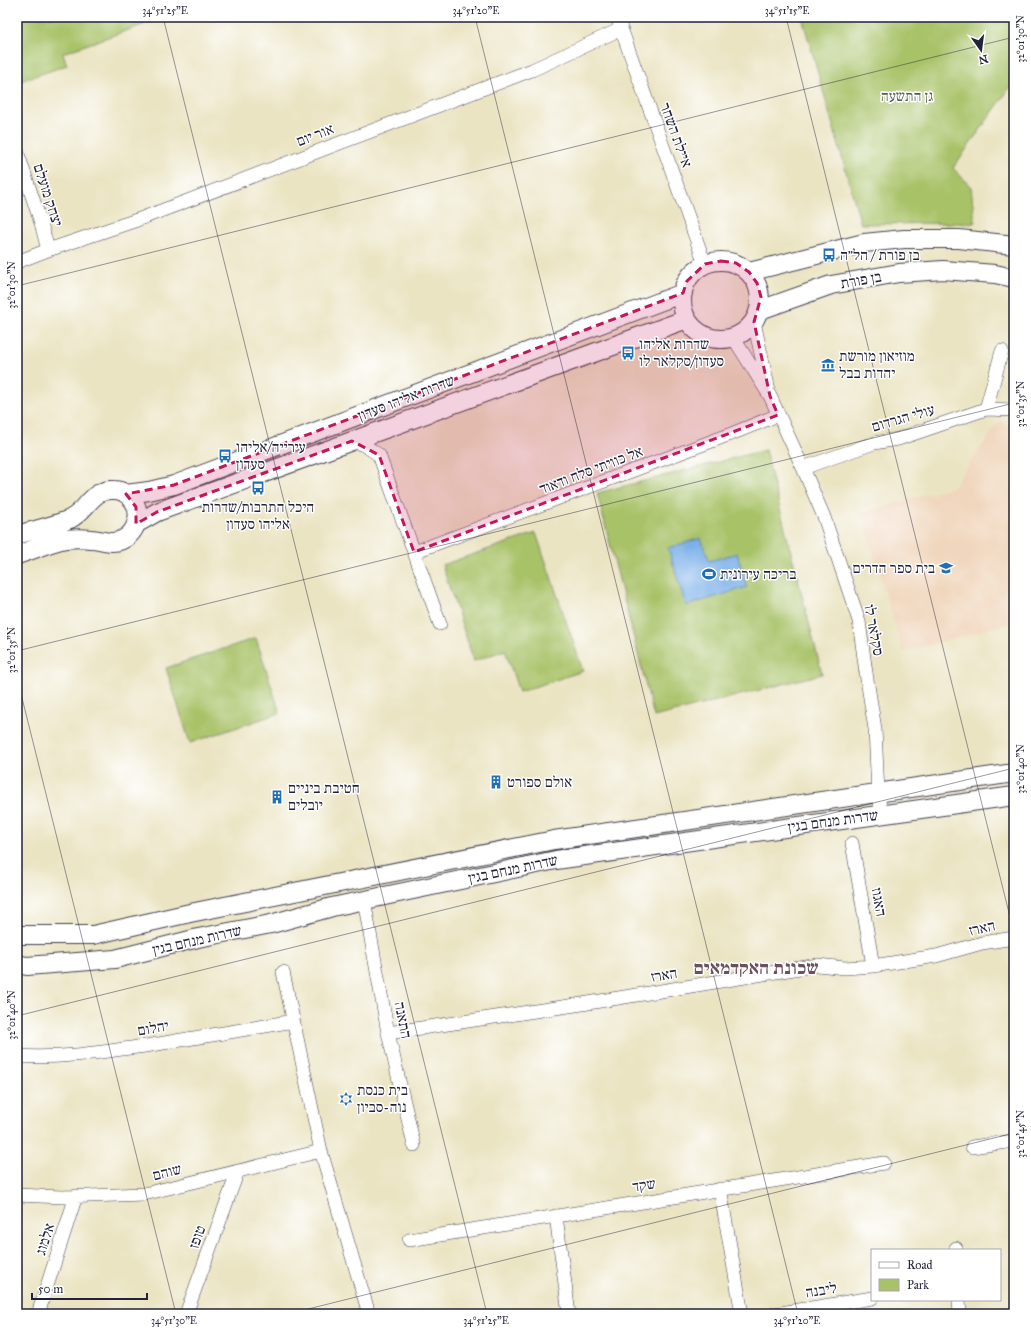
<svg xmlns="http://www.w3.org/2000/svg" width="1031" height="1331" viewBox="0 0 1031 1331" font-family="'IM FELL Great Primer','Frank Ruhl Libre',serif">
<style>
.built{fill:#f0d6bc}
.green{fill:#a8c268;stroke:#657252}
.water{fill:#7bb0e9;stroke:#4e6992}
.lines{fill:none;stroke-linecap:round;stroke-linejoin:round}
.street-casing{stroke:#403f4f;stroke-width:14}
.secondary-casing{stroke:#403f4f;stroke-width:20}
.street{stroke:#fff;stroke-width:13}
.secondary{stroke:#fff;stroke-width:18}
.marked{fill:#c2185b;fill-opacity:0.2;stroke:#c2185b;stroke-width:3;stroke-dasharray:8 5;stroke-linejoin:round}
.ticks{fill:none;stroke:#22223b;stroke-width:1;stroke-opacity:0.45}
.labels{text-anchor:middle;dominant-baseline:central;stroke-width:3;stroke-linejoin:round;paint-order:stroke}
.park-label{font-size:15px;fill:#515a4b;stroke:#fff}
.street-label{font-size:15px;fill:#22223b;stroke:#fff}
.poi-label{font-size:15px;fill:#22223b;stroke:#fff;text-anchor:start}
.district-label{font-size:19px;font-weight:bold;fill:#6a515c;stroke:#fff}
.neatline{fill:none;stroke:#22223b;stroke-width:1.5}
.ticks-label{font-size:10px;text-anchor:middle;fill:#22223b}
</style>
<rect width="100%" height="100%" fill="#fff"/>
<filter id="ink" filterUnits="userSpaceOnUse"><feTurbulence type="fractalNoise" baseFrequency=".025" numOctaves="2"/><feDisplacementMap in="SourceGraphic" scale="8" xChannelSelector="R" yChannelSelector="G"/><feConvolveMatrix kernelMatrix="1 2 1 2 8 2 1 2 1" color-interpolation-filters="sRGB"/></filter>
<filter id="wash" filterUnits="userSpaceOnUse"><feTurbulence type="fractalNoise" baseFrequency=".012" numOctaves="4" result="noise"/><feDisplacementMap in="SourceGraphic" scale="16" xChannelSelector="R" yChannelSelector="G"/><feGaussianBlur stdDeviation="0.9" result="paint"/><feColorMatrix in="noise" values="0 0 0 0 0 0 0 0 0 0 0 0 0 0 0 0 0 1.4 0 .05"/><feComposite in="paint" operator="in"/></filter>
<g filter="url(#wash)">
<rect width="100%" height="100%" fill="#ebe4c3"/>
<!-- built -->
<path class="built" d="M1000 420 1014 429V622L903 652 861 513 953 487Z"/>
<!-- green -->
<path class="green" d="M17 17H165L63 53 67 65 21 81 17 70Z
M802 17H1014V82L953 168 971 187 975 223 861 224Z
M765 450 822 674 654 717 597 493Z
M536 533 583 671 519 692 505 650 474 661 442 565Z
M256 638 280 713 190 743 166 668Z"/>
<!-- water -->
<path class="water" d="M701 538 709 561 737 553 747 587 686 606 668 548Z"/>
</g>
<g filter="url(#ink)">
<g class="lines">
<!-- street casing -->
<g class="street-casing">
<path id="street" d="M617 17 705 264
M17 151 41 223 48 250
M17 262 48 250 137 220 532 70 621 29
M754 322 768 386
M733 337 770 396 803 468 824 517 859 621 866 673 875 729 878 793 881 814
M986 409 1002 351
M352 441 364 445 379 455 440 624
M803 468 874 443 898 439 986 409 1014 410
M414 552 731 434 778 415
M852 843 873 966
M364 900 388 1033 414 1145
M283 972 321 1151 369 1314
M388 1033 582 1004 818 965 845 968 873 966 936 956 982 943 1014 938
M17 1056C60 1059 103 1052 145 1046 194 1038 244 1030 293 1021
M972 1147 1014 1141
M720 1189 742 1314
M17 1195 62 1197 144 1194 321 1151
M556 1216 569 1314
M409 1240 884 1163
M956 1248V1250
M959 1300 960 1314
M38 1314 76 1196
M186 1314 238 1171
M775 1314 872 1298"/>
</g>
<!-- secondary casing -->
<g class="secondary-casing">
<path id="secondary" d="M682 300a39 39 0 1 1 78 0a39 39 0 1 1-78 0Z
M749 272 864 243 904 239H959L1014 245
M760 310 831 285 899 273 943 270 995 274 1014 278
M126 494 149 491 174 485 683 293
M136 524 157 512 687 319
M17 535C34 530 53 526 70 519 87 511 92 488 114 490 120 490 126 493 130 497 136 503 139 511 137 520 135 532 125 542 112 542 105 542 98 539 91 539 83 538 74 538 66 539 50 542 33 550 17 555
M17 935H93L190 913 554 840 1014 773
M17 964 27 966 115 959 198 938 271 924 332 907 556 860 1014 796"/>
</g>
<!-- street -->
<use href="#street" class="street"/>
<!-- secondary -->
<use href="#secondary" class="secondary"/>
</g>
</g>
<!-- marked area -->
<path class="marked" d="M721 261 736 263 749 272 757 283 761 297 754 322 770 396 778 415 414 552 379 455 352 441 157 512 136 524V507L126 494 174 485 683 293 687 281 705 264Z"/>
<!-- ticks -->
<path class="ticks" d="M163 17 487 1314M475 17 798 1314M786 17 1014 933M17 286 1014 37M17 651 1014 403M17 678 176 1314M17 1016 1014 768M288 1314 1014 1133"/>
<!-- icons -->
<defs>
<g id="bus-bare" transform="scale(1.08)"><path d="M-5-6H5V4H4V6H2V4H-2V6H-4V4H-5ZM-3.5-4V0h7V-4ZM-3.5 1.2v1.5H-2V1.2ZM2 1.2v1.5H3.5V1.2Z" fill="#1f6fb2" stroke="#fff" stroke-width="2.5" paint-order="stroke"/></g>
<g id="museum-bare" transform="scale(1.08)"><path d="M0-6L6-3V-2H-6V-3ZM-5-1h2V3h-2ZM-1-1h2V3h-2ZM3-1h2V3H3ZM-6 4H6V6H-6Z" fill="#1f6fb2" stroke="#fff" stroke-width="2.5" paint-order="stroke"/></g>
<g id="school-bare" transform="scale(1.08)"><path d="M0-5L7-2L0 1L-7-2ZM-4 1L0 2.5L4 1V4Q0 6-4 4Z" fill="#1f6fb2" stroke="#fff" stroke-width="2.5" paint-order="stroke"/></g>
<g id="stadium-bare" transform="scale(1.08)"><path d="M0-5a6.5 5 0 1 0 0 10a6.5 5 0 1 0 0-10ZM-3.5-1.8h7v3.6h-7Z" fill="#1f6fb2" stroke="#fff" stroke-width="2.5" paint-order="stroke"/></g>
<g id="building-bare" transform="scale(1.08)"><path d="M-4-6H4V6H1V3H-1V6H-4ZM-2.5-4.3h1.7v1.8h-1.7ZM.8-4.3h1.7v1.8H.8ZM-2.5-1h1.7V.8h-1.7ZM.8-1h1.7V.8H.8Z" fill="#1f6fb2" stroke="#fff" stroke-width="2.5" paint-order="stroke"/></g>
<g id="synagogue-bare" transform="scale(1.08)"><path d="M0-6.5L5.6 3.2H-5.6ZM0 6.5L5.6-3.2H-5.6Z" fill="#1f6fb2" stroke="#fff" stroke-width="2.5" paint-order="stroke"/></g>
</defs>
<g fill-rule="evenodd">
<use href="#bus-bare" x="829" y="255"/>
<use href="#bus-bare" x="628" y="353"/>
<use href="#museum-bare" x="828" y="365"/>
<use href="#bus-bare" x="225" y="456"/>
<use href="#bus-bare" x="258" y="488"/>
<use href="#school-bare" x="946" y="568"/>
<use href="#stadium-bare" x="709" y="574"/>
<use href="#building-bare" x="496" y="782"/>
<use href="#building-bare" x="277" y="797"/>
<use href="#synagogue-bare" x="346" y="1099"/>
</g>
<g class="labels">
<!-- park labels -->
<g class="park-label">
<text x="907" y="96">גן התשעה</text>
</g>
<!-- street labels -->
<g class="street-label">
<text transform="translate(315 135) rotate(-21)">אור יום</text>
<text transform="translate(676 135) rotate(70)">איילת השחר</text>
<text transform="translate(48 195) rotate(72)">יצחק מועלם</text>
<text transform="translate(861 280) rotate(-10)">בן פורת</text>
<text transform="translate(406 398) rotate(-21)">שדרות אליהו סעדון</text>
<text transform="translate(903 418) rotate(-16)">עולי הגרדום</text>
<text transform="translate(591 470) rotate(-21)">אל כוויתי סלח ודאוד</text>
<text transform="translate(874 630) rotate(79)">סקלאר לו</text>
<text transform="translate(833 821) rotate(-8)">שדרות מנחם בגין</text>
<text transform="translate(513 869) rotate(-12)">שדרות מנחם בגין</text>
<text transform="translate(879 902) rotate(80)">האגוז</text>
<text transform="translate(982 928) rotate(-12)">הארז</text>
<text transform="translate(197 940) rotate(-13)">שדרות מנחם בגין</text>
<text transform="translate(664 975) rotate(-9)">הארז</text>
<text transform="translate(403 1020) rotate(79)">התאנה</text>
<text transform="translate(153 1028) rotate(-9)">יהלום</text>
<text transform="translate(167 1172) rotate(-14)">שוהם</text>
<text transform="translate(644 1185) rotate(-9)">שקד</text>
<text transform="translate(197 1237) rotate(-70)">טופז</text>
<text transform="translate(45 1239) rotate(-72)">אלמוג</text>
<text transform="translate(821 1290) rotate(-9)">ליבנה</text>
</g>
<!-- poi labels -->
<g class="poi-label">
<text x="840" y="255">בן פורת / הל״ה</text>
<text x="639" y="344">שדרות אליהו<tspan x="639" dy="17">סעדון/סקלאר לו</tspan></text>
<text x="839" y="356">מוזיאון מורשת<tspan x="839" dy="17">יהדות בבל</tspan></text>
<text x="236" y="447">עירייה/אליהו<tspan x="236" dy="17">סעדון</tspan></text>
<text x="258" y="507" text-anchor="middle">היכל התרבות/שדרות<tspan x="258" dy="17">אליהו סעדון</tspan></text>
<text x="935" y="568" text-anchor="end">בית ספר הדרים</text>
<text x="720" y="574">בריכה עירונית</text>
<text x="507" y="782">אולם ספורט</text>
<text x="288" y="788">חטיבת ביניים<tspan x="288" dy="17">יובלים</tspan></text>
<text x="357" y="1090">בית כנסת<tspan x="357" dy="17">נוה-סביון</tspan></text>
</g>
<!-- district labels -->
<g class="district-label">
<text x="756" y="967">שכונת האקדמאים</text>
</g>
</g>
<!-- margin -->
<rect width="1031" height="1331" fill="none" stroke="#fff" stroke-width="44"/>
<!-- legend -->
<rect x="871" y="1249" width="130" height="52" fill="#ffffff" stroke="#a7a7b1"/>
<rect x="879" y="1262" width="20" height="6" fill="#ffffff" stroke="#a7a7b1"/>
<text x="907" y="1269" font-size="12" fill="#22223b">Road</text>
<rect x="879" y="1279" width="20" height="12" fill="#a8c268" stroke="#a7a7b1"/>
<text x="907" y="1289" font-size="12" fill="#22223b">Park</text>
<!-- north arrow -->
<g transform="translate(981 50) rotate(166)" stroke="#ffffff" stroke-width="3" paint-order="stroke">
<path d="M0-3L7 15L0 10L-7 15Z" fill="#22223b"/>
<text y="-6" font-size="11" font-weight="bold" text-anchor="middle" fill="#22223b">N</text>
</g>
<!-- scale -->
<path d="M32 1293v6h115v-6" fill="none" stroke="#22223b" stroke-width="2"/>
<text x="38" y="1293" font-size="12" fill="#22223b" stroke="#ffffff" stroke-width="3" paint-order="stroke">50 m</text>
<rect x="22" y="22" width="987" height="1287" class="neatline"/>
<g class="ticks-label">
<text x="165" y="14">34°51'25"E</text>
<text x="476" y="14">34°51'20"E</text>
<text x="787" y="14">34°51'15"E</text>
<text transform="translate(1020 39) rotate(-90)" y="4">32°01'30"N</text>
<text transform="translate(11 285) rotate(-90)" y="4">32°01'30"N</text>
<text transform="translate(1020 404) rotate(-90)" y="4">32°01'35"N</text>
<text transform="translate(11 650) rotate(-90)" y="4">32°01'35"N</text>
<text transform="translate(1020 769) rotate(-90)" y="4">32°01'40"N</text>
<text transform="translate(11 1015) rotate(-90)" y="4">32°01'40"N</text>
<text transform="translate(1020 1134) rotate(-90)" y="4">32°01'45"N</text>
<text x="174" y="1324">34°51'30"E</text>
<text x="486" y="1324">34°51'25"E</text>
<text x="797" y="1324">34°51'20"E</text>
</g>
</svg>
